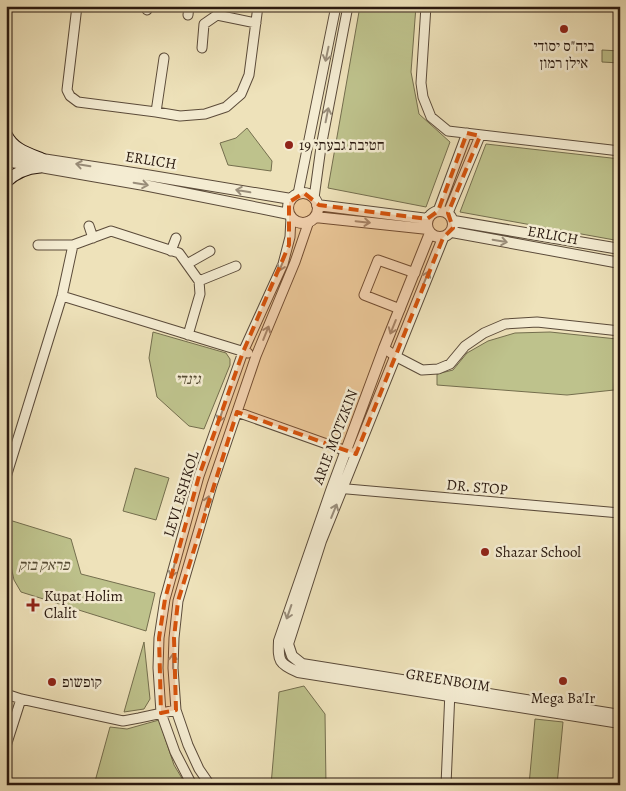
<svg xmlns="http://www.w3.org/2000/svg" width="626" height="791" viewBox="0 0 626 791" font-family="Alegreya,'Frank Ruhl Libre',serif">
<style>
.green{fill:#bec28c;stroke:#746e4e}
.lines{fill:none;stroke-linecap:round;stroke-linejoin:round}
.minor-casing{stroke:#5b4b3a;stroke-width:11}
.tertiary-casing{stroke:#5b4b3a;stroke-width:12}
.secondary-casing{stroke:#2a190f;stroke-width:13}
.minor{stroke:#f4ecd2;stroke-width:9}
.tertiary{stroke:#f4ecd2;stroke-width:10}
.secondary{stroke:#f4ecd2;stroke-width:11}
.oneway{stroke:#998d7a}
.marked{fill:#d5530c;fill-opacity:0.2;stroke:#d5530c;stroke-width:4;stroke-dasharray:10 6;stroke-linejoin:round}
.poi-dot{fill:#8f2418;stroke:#f4ecd2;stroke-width:2}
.labels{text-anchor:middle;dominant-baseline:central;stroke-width:5;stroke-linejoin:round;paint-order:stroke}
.poi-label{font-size:15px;fill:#2a190f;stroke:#f4ecd2;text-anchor:start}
.street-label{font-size:15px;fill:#2a190f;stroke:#f4ecd2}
.park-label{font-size:15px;font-style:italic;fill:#564c34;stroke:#f4ecd2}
</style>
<rect width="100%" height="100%" fill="#eee2ba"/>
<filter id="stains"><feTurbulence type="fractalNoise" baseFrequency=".004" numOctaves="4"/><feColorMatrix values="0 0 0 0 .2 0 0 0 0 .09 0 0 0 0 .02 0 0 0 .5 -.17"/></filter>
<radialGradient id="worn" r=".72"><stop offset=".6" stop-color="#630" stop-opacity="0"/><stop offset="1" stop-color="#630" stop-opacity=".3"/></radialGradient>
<!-- green -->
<path class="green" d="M360 6H416L411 72 419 114 450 142 426 207 328 188Z
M602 50 620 51V63L602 62Z
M247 128 272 161 271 171 228 165 220 143 236 138Z
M486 144 620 159V241L460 212Z
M153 332 226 353 230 359V365L204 429 189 426 157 397 149 358Z
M550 332 617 339 614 390 567 395 437 385V374L453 370 467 353 488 341 515 333Z
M135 468 169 478 156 520 123 511Z
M6 519 71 539 81 574 155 593 146 631 21 592 14 580 11 566 6 564Z
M144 642 150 699 144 709 124 712Z
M304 686 325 714 326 785H271L279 692Z
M535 719 563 722 557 785H529Z
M159 720 174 765 186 785H94L110 727 127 729Z"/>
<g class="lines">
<!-- minor casing -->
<g class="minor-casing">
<path id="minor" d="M77 6 67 90 70 96 78 102 156 112 180 116 205 114 226 107 241 94 249 75 258 6
M426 6 421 83 423 97 431 117 448 131 620 151
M147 10 148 6
M188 15 189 6
M202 48 204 24 217 15 256 23
M156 112 164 58
M298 194 336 6
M314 198 321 147 348 6
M438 211 467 133
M448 213 480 136
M89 226 93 238
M38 245H73
M171 251 176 238
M187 264 210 251
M199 281 236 266
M62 296 248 353
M400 309 364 295 378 260 415 273
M384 348 395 356 422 370 438 369 450 364 465 346 484 333 505 324 537 322 620 331
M237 412 352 453
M6 477 62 296 73 245 111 231 179 253 199 281 200 294 188 335
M336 488 620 513
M6 694 21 699 123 721 139 718 176 710
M6 746 21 699
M192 785 175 752 161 713 158 668 159 638 165 599 199 476 243 352 283 264 290 237 291 217
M210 785 199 769 188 745 176 710 173 668 174 638 178 601 212 485 256 356 295 262 309 221
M446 785 450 691"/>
</g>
<!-- tertiary casing -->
<g class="tertiary-casing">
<path id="tertiary" d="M6 151 42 159 146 175 291 199
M6 161 144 185 289 214
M288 208a15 15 0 1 1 30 0a15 15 0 1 1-30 0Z
M317 205 428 219
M427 224a13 13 0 1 1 26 0a13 13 0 1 1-26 0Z
M315 217 428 229
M454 221 620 249
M452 232 620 263
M430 233 384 348 332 488 279 641C278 661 279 664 298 672L620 723
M443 238 321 541 288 644 292 656 302 664 620 715"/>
</g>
<!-- secondary casing -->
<g class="secondary-casing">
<path id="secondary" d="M6 134C13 149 27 153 42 159
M6 182C15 173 27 168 40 167"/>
</g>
<!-- minor -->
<use href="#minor" class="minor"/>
<!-- tertiary -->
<use href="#tertiary" class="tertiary"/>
<!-- secondary -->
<use href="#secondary" class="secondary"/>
</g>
<!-- one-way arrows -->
<defs><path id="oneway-shaft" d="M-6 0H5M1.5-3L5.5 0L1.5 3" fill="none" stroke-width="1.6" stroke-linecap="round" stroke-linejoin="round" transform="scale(1.25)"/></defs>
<g class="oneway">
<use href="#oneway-shaft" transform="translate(327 54) rotate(102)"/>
<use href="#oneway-shaft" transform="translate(327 115) rotate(-79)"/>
<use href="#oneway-shaft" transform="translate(83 165) rotate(-171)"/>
<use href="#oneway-shaft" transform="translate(141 184) rotate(10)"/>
<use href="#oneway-shaft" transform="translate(243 191) rotate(-170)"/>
<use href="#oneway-shaft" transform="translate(363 222) rotate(6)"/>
<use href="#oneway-shaft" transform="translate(500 241) rotate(10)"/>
<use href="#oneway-shaft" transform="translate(282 264) rotate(111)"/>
<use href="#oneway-shaft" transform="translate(426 278) rotate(-68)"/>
<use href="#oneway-shaft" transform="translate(393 327) rotate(112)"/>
<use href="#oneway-shaft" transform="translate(266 333) rotate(-68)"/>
<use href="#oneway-shaft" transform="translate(221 415) rotate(109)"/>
<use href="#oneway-shaft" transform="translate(207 503) rotate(-74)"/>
<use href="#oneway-shaft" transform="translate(334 511) rotate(-68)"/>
<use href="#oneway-shaft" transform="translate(173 570) rotate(105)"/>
<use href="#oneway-shaft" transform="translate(289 612) rotate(109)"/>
<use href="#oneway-shaft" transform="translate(173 661) rotate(-90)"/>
</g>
<!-- marked area -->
<path class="marked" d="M467 133 480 136 448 213 453 228 443 238 356 454 237 412 178 601 174 638 176 710 161 713 159 638 165 599 199 476 243 352 289 245V202L304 193 319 205 427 219 438 211Z"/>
<!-- markers -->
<g class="poi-dot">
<circle cx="564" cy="29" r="5"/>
<circle cx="289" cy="145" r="5"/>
<circle cx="485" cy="552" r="5"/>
<path d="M30.5 597.5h5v5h5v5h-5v5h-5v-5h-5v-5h5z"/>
<circle cx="563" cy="681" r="5"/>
<circle cx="52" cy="682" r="5"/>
</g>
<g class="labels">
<!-- poi labels -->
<g class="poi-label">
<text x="564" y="46" text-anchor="middle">ביה"ס יסודי<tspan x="564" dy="17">אילן רמון</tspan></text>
<text x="299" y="145">חטיבת גבעתי 19</text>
<text x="495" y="552">Shazar School</text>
<text x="44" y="596">Kupat Holim<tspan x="44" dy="17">Clalit</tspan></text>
<text x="62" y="682">קופשופ</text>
<text x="563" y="698" text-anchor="middle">Mega Ba'Ir</text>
</g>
<!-- street labels -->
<g class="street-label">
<text transform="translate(151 160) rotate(9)">ERLICH</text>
<text transform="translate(553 235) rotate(10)">ERLICH</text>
<text transform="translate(335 437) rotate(-69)">ARIE MOTZKIN</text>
<text transform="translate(477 487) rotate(5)">DR. STOP</text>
<text transform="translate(181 494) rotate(-73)">LEVI ESHKOL</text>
<text transform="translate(448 680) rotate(9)">GREENBOIM</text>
</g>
<!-- park labels -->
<g class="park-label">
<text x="188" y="379">גינדי</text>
<text x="44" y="565">פראק בזק</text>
</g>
</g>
<!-- margin -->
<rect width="626" height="791" fill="none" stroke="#eee2ba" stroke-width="25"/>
<rect x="8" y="8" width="611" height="776" fill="none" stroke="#2a190f" stroke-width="2.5"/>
<rect x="12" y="12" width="601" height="766" fill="none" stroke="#2a190f"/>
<rect width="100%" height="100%" filter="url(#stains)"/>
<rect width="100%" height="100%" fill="url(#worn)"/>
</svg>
